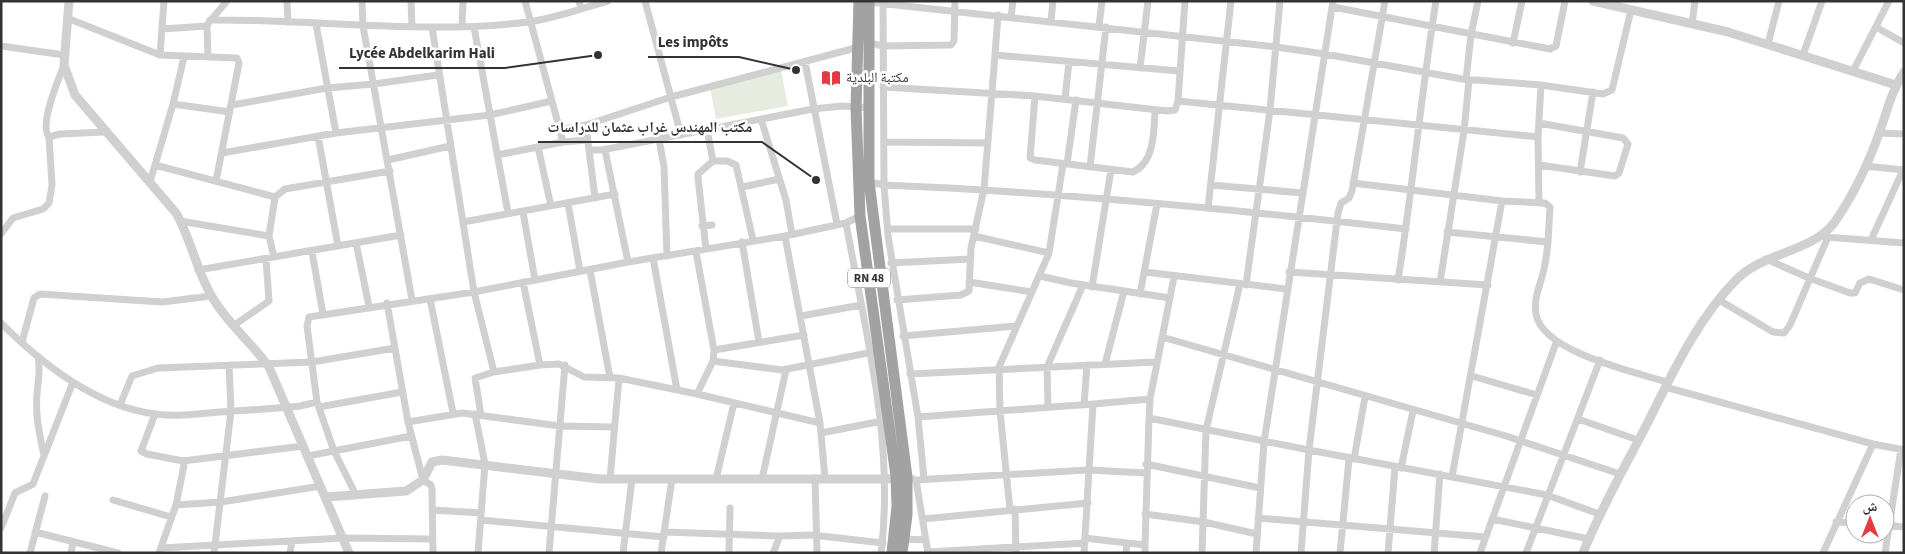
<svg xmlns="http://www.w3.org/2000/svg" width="1905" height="554" viewBox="0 0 1905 554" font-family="'Source Sans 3','Noto Naskh Arabic',sans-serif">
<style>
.green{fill:#e6ecdf}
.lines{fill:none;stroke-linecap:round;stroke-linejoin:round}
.minor{stroke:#d0d0d0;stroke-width:7}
.tertiary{stroke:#d0d0d0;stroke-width:9}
.trunk{stroke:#a2a2a2;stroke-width:11}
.labels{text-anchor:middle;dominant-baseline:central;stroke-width:5;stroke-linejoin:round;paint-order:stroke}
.shield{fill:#fff;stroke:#707070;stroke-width:1}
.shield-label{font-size:12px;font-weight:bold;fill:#333}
.poi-label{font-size:14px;fill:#333;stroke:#fff;text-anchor:start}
.leader{fill:none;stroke:#333;stroke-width:2}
.callout-dot{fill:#333;stroke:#fff;stroke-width:2}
.callout-label{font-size:15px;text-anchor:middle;font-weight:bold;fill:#333;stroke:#fff;stroke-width:5;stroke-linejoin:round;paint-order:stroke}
</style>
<rect width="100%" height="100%" fill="#fff"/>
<!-- green -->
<path class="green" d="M781 70 788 106 716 119 710 88Z"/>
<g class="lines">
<!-- minor -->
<path class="minor" d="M287 1 288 22
M362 1 363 26 412 300
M411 1 412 27
M525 1 563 142
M579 1 581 9
M645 1 681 135
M1185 1 1178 101 1538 137 1541 85
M1385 1 1352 191 1349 198 1341 203 1338 213 1309 450 1547 495 1599 514
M869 2 1276 47 1325 54 1462 79 1541 85 1603 94 1612 90 1631 10
M883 2 884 185 888 236 918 417 924 479
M1333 7 1550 49 1556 46 1565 1
M998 15 995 55 1179 71
M1011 17 1013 1
M67 18 160 55 237 58 239 63 216 181
M211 20 227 1
M1051 21 1053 1
M316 24 336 133
M1692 24 1695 1
M462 26 463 1
M1099 26 1102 1
M432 27 474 292 494 372
M474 27 508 213
M1876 27 1904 43
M162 29 207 26
M869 43 883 46 951 45 954 41 955 1
M1513 43 1522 1
M1768 44 1779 1
M1 46 64 55
M160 55 164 1
M1803 55 1822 1
M208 57 207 26 210 20C316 19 422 35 528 22 554 19 582 8 608 1
M805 62 837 224
M1140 68 1148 1
M1853 71 1889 1
M1466 80 1471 35 1478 1
M883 87 1035 96 1167 111 1175 110 1178 101
M1035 96 1030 158 1035 160 1133 172C1155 162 1154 130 1155 110
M1065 99 1069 62
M173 104 230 112
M232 105 327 88 374 84 438 75
M761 119 786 200 792 234
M1539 123 1623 138 1628 144 1619 173 1615 176 1539 165
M586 125 589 150H602L813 109 842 106 870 108
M559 130 586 125 671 97 859 47
M707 130 713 161
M1879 133 1904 134
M318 136 338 246
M49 137C39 125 58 80 64 65
M1538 137 1539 203
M659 139 664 167 667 256
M884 142 987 143
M538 147 551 206
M589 150 595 198
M605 150 628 262
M222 153 336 133 490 115 552 101
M497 155 563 142 587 140
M388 160 450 146
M1067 164 1076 100
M155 165 275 197 285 189 390 171
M1865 166 1904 170
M1090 167 1106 27
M1580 172 1593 92
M150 182 173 104 184 57
M869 182 884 185C1058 192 1232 209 1406 229
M1353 183 1502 201 1545 203 1550 207 1548 242 1447 232
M1211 185 1303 193
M743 187 779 179
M568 203 580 271
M1208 208 1231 1
M523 212 535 280
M180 221 269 236 275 197
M463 222 615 194
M846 223C865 330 895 443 881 553
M702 226 712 225
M888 229H976
M1 234 13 218 43 209 49 203 52 185 49 137 60 134 105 132
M269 236 274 257
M785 236 820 423 825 478
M974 236 1049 253
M1825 237 1904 243
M1871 240 1903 170
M742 242 759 342
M1548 242C1547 251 1546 260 1544 269 1541 284 1533 298 1536 314 1542 352 1635 372 1667 382
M356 243 369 306
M706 249 698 178V174L713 161H727L736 165 753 240
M312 252 323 314
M653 258 677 390
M1766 259 1809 278 1850 293H1855L1860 283 1869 279 1904 290
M891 263 970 259
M198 270 401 235
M590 270 610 378
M1145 272 1286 289
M1289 272 1488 285
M1040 276 1071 283 1170 298
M1398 280C1413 187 1421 94 1436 1
M969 282 1032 292
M1440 282 1464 131 1469 80
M1246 285 1270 110 1280 1
M1092 287 1111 170
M1140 294 1157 204
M430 299 453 413
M897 300 961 295 969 291 971 248 984 189 995 55
M1719 300 1773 332 1784 333 1790 325 1828 237
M387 303 408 422 423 480 431 485 432 489 433 553
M801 316 861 305
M1 323C42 364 96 407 156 414 177 417 199 414 220 412 247 410 273 409 300 406L317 402 307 326 309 317 474 292 628 262 785 236 846 223 860 216
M233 326 269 301 266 259
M903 336 1016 326
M1162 337 1506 436 1620 474
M22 342 34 298 40 294 162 302 211 296
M714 350 804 335
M38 356C41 370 38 380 37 394 35 415 40 436 44 456
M713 361 782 370 873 352
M1105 364 1124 291
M540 365 559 364 584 377 619 378 697 394 713 361 714 350 696 252
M910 374 1155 362
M1472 376 1537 395
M1665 387 1873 444 1904 450
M697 394 820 423
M1150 399 1174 277
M317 402 334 451 356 495
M120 405 132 376 158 368 312 362 395 348
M1084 405 1087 365
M319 407 402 392
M1048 407 1047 367 1083 285
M155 414 141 451 147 454 183 461 184 465 176 505 159 553
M475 414 485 464 478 553
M481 415 475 378 494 372 540 365 523 282
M918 417 1093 404
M1578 419 1638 440
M408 422 462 413 560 426 613 427
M821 433 882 421
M308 456 411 436
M1354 459 1365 397
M183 461 303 446
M1146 464 1260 488
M1401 468 1413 411
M907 477 916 480 1088 470 1146 473
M1452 477 1502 201
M815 478 817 553
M610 479 619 378
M716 479 734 403
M762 479 786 370
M916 480 928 553
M113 500 171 517
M176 505 221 502 321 486
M1015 509 1016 553
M432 510 481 513
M1010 510 1000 411 999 367 1049 253 1063 164
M1145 514 1204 522 1257 534
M1258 518 1485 537
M923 519 1088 503
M1492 519 1589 539
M481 520 664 537
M1836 522 1855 523
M1887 525 1904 527
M1 528 15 493 33 484 73 382
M35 532 118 553
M664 532 780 536
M1085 538 1127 543
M905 539 926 540
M1145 545V553
M161 548 343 538 432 539
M928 552 1085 543
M30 553 45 496
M71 553 73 542
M214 553 231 411 229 365
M290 553 292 541
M549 553 565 365
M623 553 632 479
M661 553 672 479
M729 553 730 508
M773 553 780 536 812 535 883 543
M1084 553 1093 404 1150 399 1149 418
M1126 553 1127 543 1145 545 1149 418 1309 450 1301 553
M1202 553 1206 430 1240 284
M1256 553 1264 442 1333 1
M1340 553 1349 459
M1388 553 1395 467
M1434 553 1440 474
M1480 553 1556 343
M1526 553 1600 360
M1823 553 1873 444
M1885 553 1901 449"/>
<!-- tertiary -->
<path class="tertiary" d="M69 1 64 65 75 95 176 213C191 239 196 269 211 295 226 322 251 342 269 367L349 553
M1593 1 1728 32 1896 85
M326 497 406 491 423 480 432 462 442 460 600 479H886L902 477
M1583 553C1601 508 1625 467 1647 424 1672 374 1697 319 1737 279 1764 252 1812 252 1834 223 1853 196 1869 162 1880 131 1887 111 1892 90 1904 72"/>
<!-- trunk -->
<path class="trunk" d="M859 1 856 108 860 216 896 476 897 506 892 553
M869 1V182L907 477V515L902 553"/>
</g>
<!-- icons -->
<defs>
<g id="library-bare" transform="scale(1.5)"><path d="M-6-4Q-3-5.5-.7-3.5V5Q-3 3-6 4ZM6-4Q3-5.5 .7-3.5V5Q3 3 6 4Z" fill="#e63946" stroke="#fff" stroke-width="2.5" paint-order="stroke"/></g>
</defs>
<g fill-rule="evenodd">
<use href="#library-bare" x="831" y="78"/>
</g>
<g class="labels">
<!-- shield labels -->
<rect class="shield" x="848" y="268.5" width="42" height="19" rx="4"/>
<g class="shield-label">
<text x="869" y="278">RN 48</text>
</g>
<!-- poi labels -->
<g class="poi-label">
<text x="846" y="78">مكتبة البلدية</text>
</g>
</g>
<!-- callouts -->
<path class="leader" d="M796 70L739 57H648M598 55L505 68H339M816 180L762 142H538"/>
<g class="callout-dot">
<circle cx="796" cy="70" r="5"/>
<circle cx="598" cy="55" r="5"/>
<circle cx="816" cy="180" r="5"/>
</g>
<g class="callout-label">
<text x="693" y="47">Les impôts</text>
<text x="422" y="58">Lycée Abdelkarim Hali</text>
<text x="650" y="132">مكتب المهندس غراب عثمان للدراسات</text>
</g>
<!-- border -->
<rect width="1905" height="554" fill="none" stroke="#333333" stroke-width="5"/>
<!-- north arrow -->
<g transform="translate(1870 519)"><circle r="24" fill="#ffffff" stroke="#adadad"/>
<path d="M0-4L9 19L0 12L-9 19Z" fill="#e63946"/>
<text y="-8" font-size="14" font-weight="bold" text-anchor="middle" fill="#333333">ش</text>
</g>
</svg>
